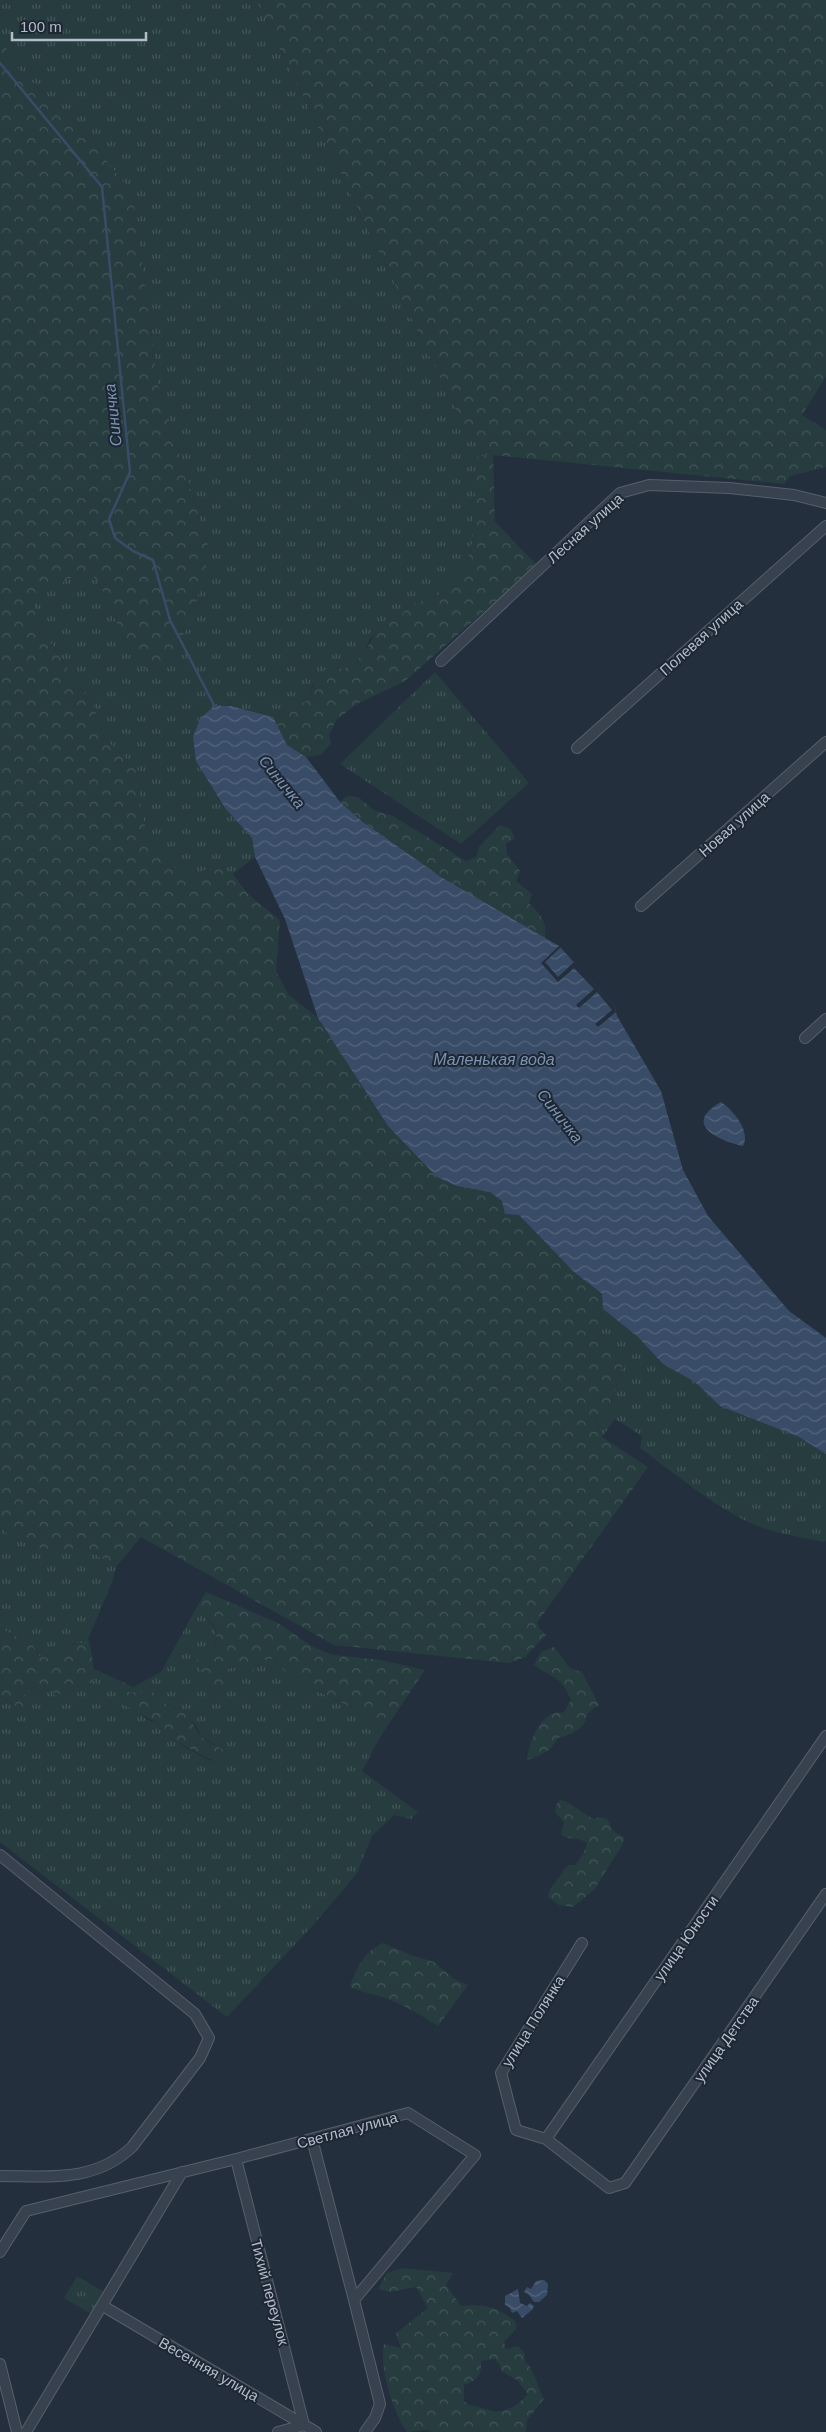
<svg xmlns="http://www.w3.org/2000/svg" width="826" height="2432" viewBox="0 0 826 2432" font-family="Helvetica,sans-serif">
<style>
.grass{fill:url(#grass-tufts);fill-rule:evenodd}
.forest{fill:url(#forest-crowns);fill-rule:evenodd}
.water{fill:url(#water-waves)}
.pier{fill:#242f3e}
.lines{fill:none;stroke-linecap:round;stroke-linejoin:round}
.stream{stroke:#394c67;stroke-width:2.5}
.minor-casing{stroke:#565f6c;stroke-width:12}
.minor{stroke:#38414e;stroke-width:10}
.labels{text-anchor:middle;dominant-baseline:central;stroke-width:4;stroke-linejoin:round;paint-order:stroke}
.street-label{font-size:15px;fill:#b4bcc9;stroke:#1d2633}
.water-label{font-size:16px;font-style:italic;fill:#7c92b1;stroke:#1d2633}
</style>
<defs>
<pattern id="grass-tufts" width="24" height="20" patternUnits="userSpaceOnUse" patternTransform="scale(1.25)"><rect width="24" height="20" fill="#263c3f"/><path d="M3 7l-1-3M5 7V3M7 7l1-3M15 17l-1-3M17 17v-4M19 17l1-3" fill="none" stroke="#435659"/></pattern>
<pattern id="forest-crowns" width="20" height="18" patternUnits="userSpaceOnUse" patternTransform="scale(1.25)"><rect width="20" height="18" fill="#263c3f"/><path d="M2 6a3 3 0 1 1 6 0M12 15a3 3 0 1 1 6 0" fill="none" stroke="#435659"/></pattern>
<pattern id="water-waves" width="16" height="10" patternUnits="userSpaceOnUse" patternTransform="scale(1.25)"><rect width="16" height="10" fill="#394c67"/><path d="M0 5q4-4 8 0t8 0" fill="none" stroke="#53647b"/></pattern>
</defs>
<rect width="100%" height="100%" fill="#242f3e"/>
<!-- grass -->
<path class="grass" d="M0 0H256L462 422 493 455 477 486 472 543 465 571 445 586 437 597 411 604 402 614 390 619 370 639 364 653 355 663 343 669 330 666 312 685 310 698C297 709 286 708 273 717L244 709 193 737 196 761 225 808 252 838 255 857 233 874 212 866 190 879C182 873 172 867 165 860 142 838 139 801 139 771L105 739 94 708 35 619V597L87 569 100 585 124 639 151 678 210 552 158 385 133 195 80 126 16 67 0 36Z
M435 672 529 783 461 844 340 764Z
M603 1309 637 1336 663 1364 695 1382 720 1406 799 1437 826 1454V1541L823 1542C798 1536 771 1533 748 1522 711 1504 673 1472 640 1448L642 1436 615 1419 602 1437 595 1419 610 1408 623 1364 596 1330Z
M0 1528C29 1548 48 1556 82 1546L116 1567 112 1582 88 1639 90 1644 75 1643 53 1659 39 1656 32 1644 0 1628Z
M195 1610C212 1622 220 1627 214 1649L201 1653 205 1674 210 1687 222 1672 235 1666 240 1679 252 1673 258 1661 272 1659 292 1678 366 1715 380 1737 362 1771 418 1812 411 1819 394 1815 372 1836 357 1873 315 1923 227 2017 0 1842V1694L10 1703 23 1708V1696L34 1687 46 1684H89L103 1673 133 1687 161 1672ZM153 1692 161 1703 174 1707 195 1724 201 1736 225 1751 211 1761 186 1748 176 1740 164 1736 159 1724 146 1719 137 1710Z
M77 2276 106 2293 93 2315 64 2298Z"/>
<!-- forest -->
<path class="forest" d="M256 0H826V376L802 415 826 430V467L790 476 784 484 493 455 495 522 537 565 405 681 357 704 337 719 329 735 331 743 321 755 306 757 287 745 273 717C285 708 298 708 310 698 312 683 318 675 330 666L343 669 355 663 364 653 379 627 390 619 402 614 411 604 437 597 445 586 465 571 472 543 477 457 492 454 462 422Z
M0 36 16 67 80 126 133 195 158 385 210 552 190 625 151 679 124 639 100 585 87 569 35 597V619L94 708 105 739 139 771C139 801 142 838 165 860 172 867 182 873 190 879L212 866 233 874 249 895 280 920 276 971 288 994 318 1018 388 1126 457 1186 490 1192 502 1201 505 1214 519 1215 574 1272 602 1295 603 1309 596 1330 623 1363 610 1408 595 1420 602 1437 648 1467 537 1623 538 1627 546 1635 525 1657 509 1663 334 1645 141 1537 116 1567 82 1546C48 1556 29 1548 0 1528Z
M347 796 358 797 374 810 393 816 466 861 476 857 479 847 500 825 510 829 515 838 506 844 507 854 520 871 516 881 532 894 529 903C541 915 547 921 545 938 474 897 402 857 340 802Z
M206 1592 278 1623 313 1647 333 1655 381 1660 425 1670 380 1737 366 1715 292 1678 272 1659 258 1661 252 1673 240 1680 234 1666 222 1672 224 1685 210 1687 205 1674 195 1665 201 1653 214 1649C221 1627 212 1621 195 1610Z
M0 1628 32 1644 39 1656 52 1659 76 1643 90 1644 94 1669 103 1673 89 1684H76L67 1693 54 1695 46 1684 34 1687 23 1696V1709L10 1703 0 1694Z
M554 1647 570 1668 582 1672 599 1705 588 1713 583 1726 571 1734 558 1738 550 1749 539 1756 527 1760C528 1746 537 1721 552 1714 555 1712 561 1713 564 1712L571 1700C561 1675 553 1679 534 1665L541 1652Z
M127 1692H153C164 1707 171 1704 185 1714 194 1722 195 1730 201 1736 207 1742 218 1746 225 1751L222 1762C200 1759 184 1742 164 1736L159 1724 124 1705Z
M560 1800 567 1802 593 1819 600 1817 607 1819 613 1831 624 1837 623 1844 594 1890 573 1907 559 1905 548 1897C549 1885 560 1880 564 1869L569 1865H575L583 1855 587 1843C579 1837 570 1840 561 1835L564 1822 555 1812 556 1805Z
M383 1943 408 1954 434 1962 454 1979 468 1985 438 2026C423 2016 405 2006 388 1999 375 1994 363 1993 350 1987 356 1968 365 1951 383 1943Z
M403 2268 453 2273 446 2285 461 2306C485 2304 496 2306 516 2322V2329L504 2342 506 2349 518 2346 525 2354V2361C534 2369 538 2388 544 2399L527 2420 526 2432H432L427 2430 407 2432C393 2411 379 2369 384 2344L401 2348 396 2333 428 2308 416 2287 390 2292 378 2289 387 2273ZM495 2359 500 2365 501 2371 517 2380 528 2394C520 2403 506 2414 493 2411 484 2409 478 2406 469 2405L464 2401V2385C477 2380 482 2376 481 2361Z"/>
<!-- water -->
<path class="water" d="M214 706H231L273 717 287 745 306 757 340 802 363 822 441 877 559 946 615 1007 617 1016 661 1091 683 1170 708 1216 789 1311 826 1338V1454L799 1437 720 1406 695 1382 663 1364 637 1336 603 1309 602 1294 574 1272 519 1215 505 1214 502 1201 490 1192 457 1186 437 1177 388 1126 318 1018 285 919 255 857 252 838 225 808 196 761 193 737 200 719Z
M721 1102C733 1110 751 1131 743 1146 717 1140 682 1124 721 1102Z
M544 2280 548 2284 547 2295 539 2302H534L529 2295 524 2292 527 2287 531 2289 536 2281Z
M518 2289 520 2303 527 2306 530 2303 534 2306 532 2310 522 2318 517 2311 512 2313 510 2308 505 2305V2296Z"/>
<!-- pier -->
<path class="pier" d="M559 946 560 948 545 962 558 977 574 962 615 1007 616 1012 598 1027 595 1024 612 1010 597 992 579 1008 576 1005 594 989 574 968 558 982 541 963Z"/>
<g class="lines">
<!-- stream -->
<path class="stream" d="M0 63 102 187 130 472 109 519 115 538 133 551 153 560 170 620 215 707"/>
<!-- minor casing -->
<g class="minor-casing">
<path id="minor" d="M441 661 620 493 649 485 729 488 794 495 826 503
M577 748 826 526
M641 906 826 742
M805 1038 826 1019
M0 1855 195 2014 209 2038 200 2058 132 2147C94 2183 48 2176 0 2176
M582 1943 501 2073 516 2130 546 2139 609 2188 625 2183 826 1894
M312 2139 354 2300
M546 2139 826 1736
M236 2159 304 2425 278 2432
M0 2252 26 2211 236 2159 408 2113 475 2155 354 2300 380 2404 375 2418 365 2432
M103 2306 316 2432
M0 2364 17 2432
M26 2432 182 2172"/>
</g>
<!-- minor -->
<use href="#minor" class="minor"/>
</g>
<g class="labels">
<!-- street labels -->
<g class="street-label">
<text transform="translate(585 528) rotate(-42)">Лесная улица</text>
<text transform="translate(701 637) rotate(-42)">Полевая улица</text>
<text transform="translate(734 824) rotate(-42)">Новая улица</text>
<text transform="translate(686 1938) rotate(-55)">улица Юности</text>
<text transform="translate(533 2021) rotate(-58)">улица Полянка</text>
<text transform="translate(726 2039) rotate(-55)">улица Детства</text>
<text transform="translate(347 2130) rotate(-15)">Светлая улица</text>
<text transform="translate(270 2292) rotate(75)">Тихий переулок</text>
<text transform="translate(209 2369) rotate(30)">Весенняя улица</text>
</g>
<!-- water labels -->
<g class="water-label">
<text transform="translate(113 415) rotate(-96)">Синичка</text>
<text transform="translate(282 782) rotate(51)">Синичка</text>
<text x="494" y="1059">Маленькая вода</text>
<text transform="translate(560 1116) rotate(52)">Синичка</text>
</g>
</g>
<!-- scale -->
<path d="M12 32v8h134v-8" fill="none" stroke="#b4bcc9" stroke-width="2.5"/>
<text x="20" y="32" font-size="15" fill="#b4bcc9" stroke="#1d2633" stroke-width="4" paint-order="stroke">100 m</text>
</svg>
